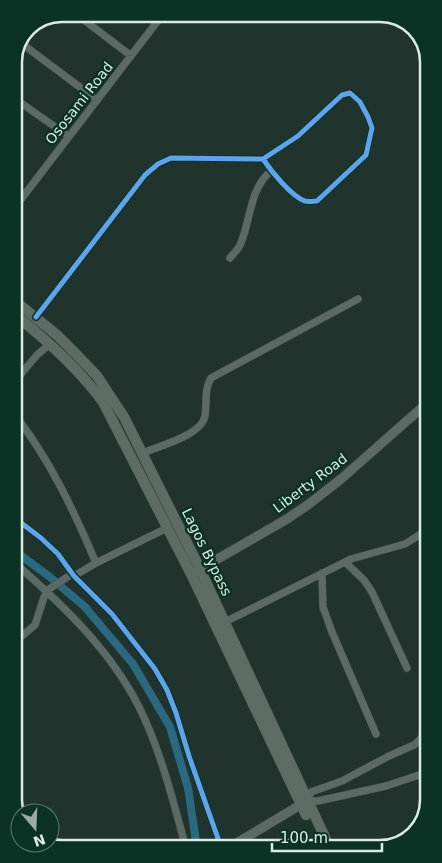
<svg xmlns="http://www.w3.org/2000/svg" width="442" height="863" viewBox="0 0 442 863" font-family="'DejaVu Sans',sans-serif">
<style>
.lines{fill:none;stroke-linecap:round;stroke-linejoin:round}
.canal{stroke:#2a6980;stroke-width:8}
.minor-casing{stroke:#3f514a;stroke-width:8}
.tertiary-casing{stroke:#3f514a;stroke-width:10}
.secondary-casing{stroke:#3f514a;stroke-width:11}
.minor{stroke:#5b6a64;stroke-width:7}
.tertiary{stroke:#5b6a64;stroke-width:9}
.secondary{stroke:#5d6d65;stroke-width:10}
.cycleway-casing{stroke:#0c3225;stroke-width:8}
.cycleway{stroke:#60a3ed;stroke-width:5}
.labels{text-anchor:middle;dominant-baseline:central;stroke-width:5;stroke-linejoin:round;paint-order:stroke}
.street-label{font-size:14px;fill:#d8ece4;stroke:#0c3225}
.rim{fill:none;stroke:#d8ece4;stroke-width:2.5}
</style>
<rect width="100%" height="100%" fill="#20342d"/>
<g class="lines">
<!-- canal -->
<path class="canal" d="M16 552 50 577 85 607 133 664 170 727 188 788 197 848"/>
<!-- minor casing -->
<g class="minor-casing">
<path id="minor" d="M76 14 130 55
M21 43 97 100
M14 98 68 136
M15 207 163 14
M230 258C233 254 238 250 240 245 251 221 249 189 271 171
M36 317 145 175 158 164 171 158 263 159 298 136 342 95 350 93 360 102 368 117 372 128 366 155 317 201C314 201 309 202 305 201 292 197 271 171 263 159
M15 381 37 355 50 344
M15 415C50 460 74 511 96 563
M143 453C159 446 202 435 205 416 207 402 204 390 211 378L358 299
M16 519 41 538 58 554 74 576 112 614 155 669 167 690 176 713 189 756 221 847
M345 562 364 580 372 592 407 668
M16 564C63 605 111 651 139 707 161 751 173 801 186 848
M322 573 323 607 332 632 376 734
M225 622 351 559 405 544 427 530
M17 640 35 625 44 597 49 589 72 574 74 576 96 563 167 528
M307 801H318L386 786 428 772
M310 801 309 796 311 792 342 781 389 756 414 745 428 732
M17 812 20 815"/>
</g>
<!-- tertiary casing -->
<g class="tertiary-casing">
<path id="tertiary" d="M195 572 287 519 309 504 341 479 426 404
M230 847 307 801"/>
</g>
<!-- secondary casing -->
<g class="secondary-casing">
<path id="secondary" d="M15 301 57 335 77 355 97 376 124 417 200 569 329 846
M15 315C48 341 78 368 103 402L191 574 306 815"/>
</g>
<!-- minor -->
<use href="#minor" class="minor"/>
<!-- tertiary -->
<use href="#tertiary" class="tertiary"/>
<!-- secondary -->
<use href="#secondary" class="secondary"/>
<!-- cycleway casing -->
<g class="cycleway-casing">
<path id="cycleway" d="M36 317 145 175 158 164 171 158 263 159 298 136 342 95 350 93 360 102 368 117 372 128 366 155 317 201C314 201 309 202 305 201 292 197 271 171 263 159
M16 519 41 538 58 554 74 576 112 614 155 669 167 690 176 713 189 756 221 847"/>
</g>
<!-- cycleway -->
<use href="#cycleway" class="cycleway"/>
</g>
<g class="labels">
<!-- street labels -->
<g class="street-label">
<text transform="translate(79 103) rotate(-52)">Ososami Road</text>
<text transform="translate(310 483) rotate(-37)">Liberty Road</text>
<text transform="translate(207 552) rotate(64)">Lagos Bypass</text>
</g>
</g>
<!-- crop -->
<path d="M0 0H442V863H0ZM62 22H380A40 40 0 0 1 420 62V800A40 40 0 0 1 380 840H62A40 40 0 0 1 22 800V62A40 40 0 0 1 62 22Z" fill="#0c3225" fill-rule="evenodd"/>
<path class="rim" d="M62 22H380A40 40 0 0 1 420 62V800A40 40 0 0 1 380 840H62A40 40 0 0 1 22 800V62A40 40 0 0 1 62 22Z"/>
<!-- north arrow -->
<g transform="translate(35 828) rotate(161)"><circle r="24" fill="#0c3225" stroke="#5e7c71"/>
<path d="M0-4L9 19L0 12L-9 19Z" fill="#98aca4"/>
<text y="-8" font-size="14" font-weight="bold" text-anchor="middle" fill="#d8ece4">N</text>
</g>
<!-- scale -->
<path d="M272 843v8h110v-8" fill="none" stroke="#d8ece4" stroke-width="2.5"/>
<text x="280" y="843" font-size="15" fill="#d8ece4" stroke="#0c3225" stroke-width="4" paint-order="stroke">100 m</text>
</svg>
